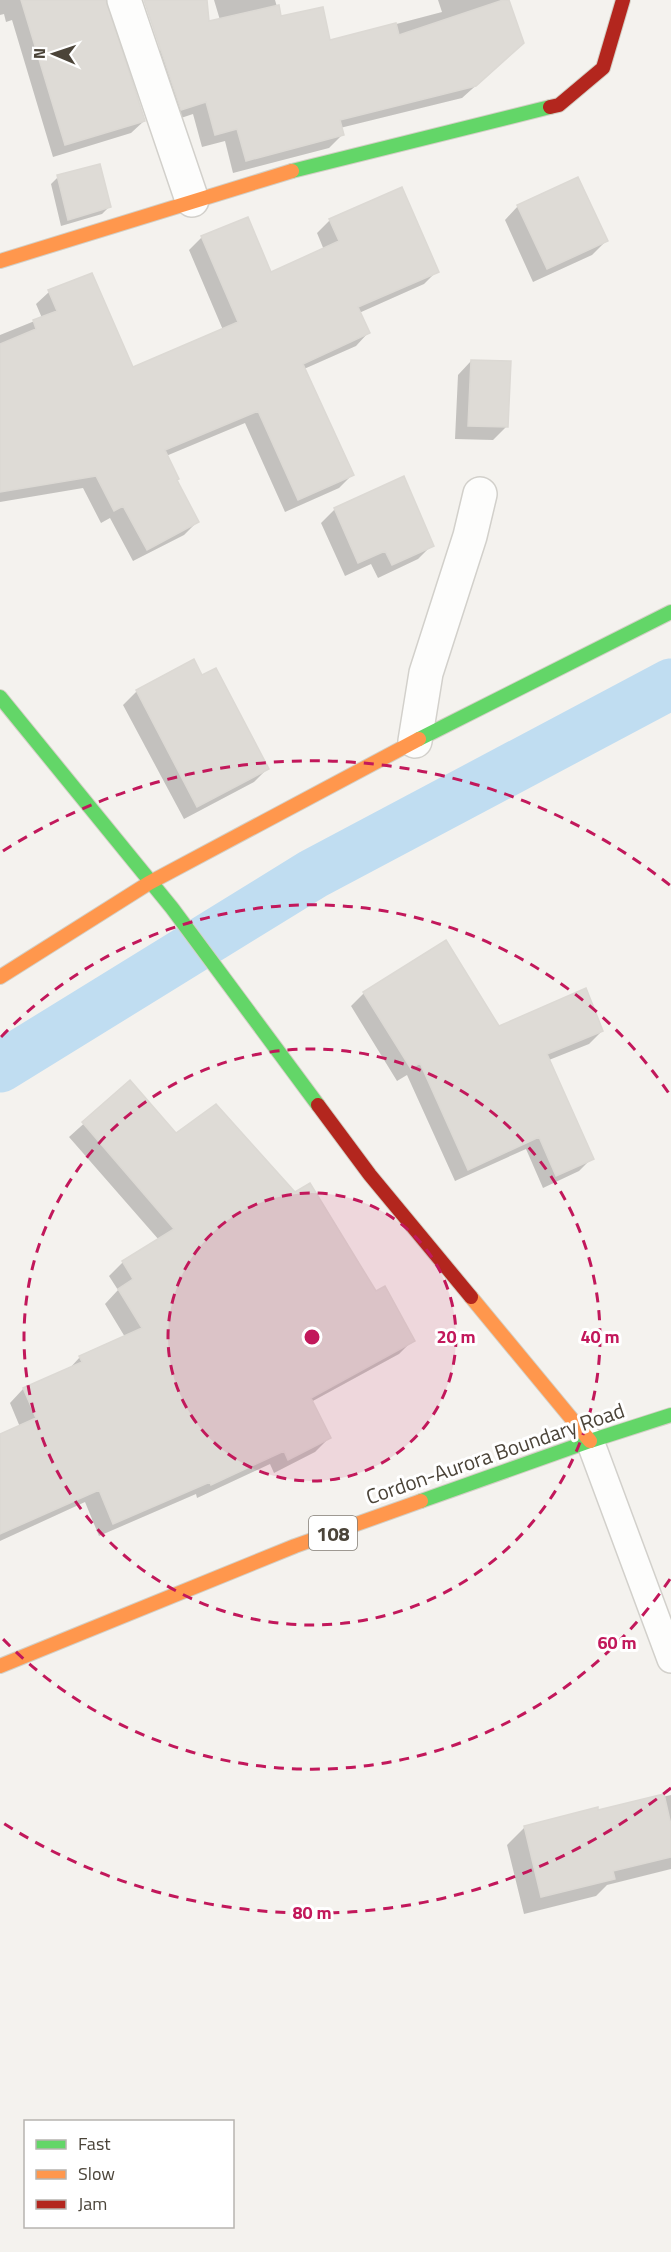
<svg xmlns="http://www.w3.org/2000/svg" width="671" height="2252" viewBox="0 0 671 2252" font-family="'Titillium Web',sans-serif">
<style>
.shadow{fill:#0003}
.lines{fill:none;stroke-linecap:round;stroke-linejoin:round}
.canal{stroke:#c0ddf1;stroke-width:51}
.building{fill:#dedbd6;stroke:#dcd9d4;stroke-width:1.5}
.lane-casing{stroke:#d2d0cb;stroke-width:30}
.street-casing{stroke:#d2d0cb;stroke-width:36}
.fast-casing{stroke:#d3cfc5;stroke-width:16}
.slow-casing{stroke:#d3cfc5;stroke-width:16}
.jam-casing{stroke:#d3cfc5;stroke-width:16}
.lane{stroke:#fdfdfc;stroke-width:27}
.street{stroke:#fdfdfc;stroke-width:33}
.fast{stroke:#63d668;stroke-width:14}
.slow{stroke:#ff974d;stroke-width:14}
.jam{stroke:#b3261e;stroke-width:14}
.ring{fill:none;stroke:#c2185b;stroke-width:3;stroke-dasharray:10 8}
.labels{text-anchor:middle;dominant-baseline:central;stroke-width:6;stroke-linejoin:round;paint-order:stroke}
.shield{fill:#fff;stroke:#817c74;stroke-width:1.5}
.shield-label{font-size:20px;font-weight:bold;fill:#4b4439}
.street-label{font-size:21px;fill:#4b4439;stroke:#fff}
.centre{fill:#c2185b;stroke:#fff;stroke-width:3}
.ring-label{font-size:18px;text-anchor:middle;font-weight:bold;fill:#c2185b;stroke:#fff;stroke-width:6;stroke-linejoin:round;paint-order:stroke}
</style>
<rect width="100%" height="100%" fill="#f4f2ee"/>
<!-- shadow -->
<path class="shadow" d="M0 0H81L144 121 131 133 53 157 12 20 6 22 4 14 0 15Z
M214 0H275L280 17 328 42 442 12 438 0H504L509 56 462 98 340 128 342 135 329 148 233 173 225 141 202 147 193 114 169 122 148 62 161 50 223 30Z
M58 177 109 207 102 214 61 226 51 184Z
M518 206 606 241 592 255 533 282 505 220Z
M330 220 437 271 424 284 359 313 368 333 356 346 304 369 352 475 339 488 285 512 245 423 166 456 175 481 197 522 184 535 133 561 110 518 101 523 83 488 0 502V335L42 318 36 304 49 292 132 369 223 330 189 250 202 237 270 274 324 250 317 233Z
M471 361 507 426 493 440 455 439 458 375Z
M335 509 432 545 418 559 378 578 371 564 345 576 321 523Z
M201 677 267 769 254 782 184 819 123 705 137 691Z
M364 993 498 1028 602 1031 589 1044 549 1060 592 1158 579 1171 543 1188 526 1149 455 1181 407 1075 397 1081 351 1006Z
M130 1082 176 1135 376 1293 413 1340 399 1354 311 1402 329 1438 315 1452 274 1473 270 1464 197 1498 196 1494 99 1536 85 1502 0 1541V1436L20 1427 10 1403 23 1389 68 1370 80 1357 125 1337 105 1304 118 1290 109 1276 123 1262 159 1240 69 1137Z
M671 1795V1869L607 1885 596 1896 524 1914 507 1845 525 1827Z"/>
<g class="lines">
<!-- canal -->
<path class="canal" d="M0 1067 313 874 671 684"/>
</g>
<!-- building -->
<path class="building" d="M21 0H106L145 121 65 145Z
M144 0H207L209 21 279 5 281 16 323 7 330 40 396 23 399 35 503 0H509L524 43 476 86 340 120 344 135 246 161 237 129 215 135 206 102 181 110Z
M100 164 111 207 68 220 57 175Z
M578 177 608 241 547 269 517 205Z
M402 187 439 272 358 307 370 333 303 364 354 475 298 500 258 411 165 450 179 479 177 480 199 522 147 550 123 506 114 511 96 476 0 492V344L36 329 33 320 57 311 48 290 92 273 133 367 238 322 201 236 248 217 271 272 339 241 329 219Z
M471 360 511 361 508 427 468 426Z
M404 476 434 546 392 565 385 551 358 563 334 508Z
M194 659 202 675 216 668 269 769 197 807 136 690Z
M446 940 499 1026 586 988 603 1031 547 1054 594 1159 556 1176 539 1137 468 1170 420 1063 411 1069 363 992Z
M130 1080 176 1133 216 1104 295 1192 310 1183 376 1291 385 1286 415 1341 311 1398 331 1438 288 1460 284 1451 211 1485 210 1482 113 1524 99 1490 0 1534V1434L36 1418 23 1388 82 1362 79 1356 142 1328 118 1289 133 1279 122 1261 174 1229 82 1122Z
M664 1794 671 1825V1857L613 1871 615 1879 541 1897 524 1826 598 1807V1810Z"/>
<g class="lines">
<!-- lane casing -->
<g class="lane-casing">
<path id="lane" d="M590 1441 671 1659"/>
</g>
<!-- street casing -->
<g class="street-casing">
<path id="street" d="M124 0 192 200
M415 741 426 673 470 536 480 494"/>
</g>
<!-- fast casing -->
<g class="fast-casing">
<path id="fast" d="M292 171 550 107
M0 697 172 908 318 1105
M419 739 671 612
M421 1501 590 1441 671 1415"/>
</g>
<!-- slow casing -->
<g class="slow-casing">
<path id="slow" d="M0 261 292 171
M0 977 149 883 419 739
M471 1297 590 1441
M0 1666 295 1546 421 1501"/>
</g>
<!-- jam casing -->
<g class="jam-casing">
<path id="jam" d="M550 107 559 105 603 68 623 0
M318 1105 370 1175 471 1297"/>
</g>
<!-- lane -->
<use href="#lane" class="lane"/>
<!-- street -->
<use href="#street" class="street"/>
<!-- fast -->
<use href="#fast" class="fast"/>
<!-- slow -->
<use href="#slow" class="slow"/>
<!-- jam -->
<use href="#jam" class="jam"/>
</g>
<!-- distance rings -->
<circle cx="312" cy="1337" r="144" fill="#c2185b" fill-opacity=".12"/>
<g class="ring">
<circle cx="312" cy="1337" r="144"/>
<circle cx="312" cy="1337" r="288"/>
<path d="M670 1579A432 432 0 0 1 1 1637M1 1037A432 432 0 0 1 670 1095"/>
<path d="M671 1788A576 576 0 0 1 3 1823M3 851A576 576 0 0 1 671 886"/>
</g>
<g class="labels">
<!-- shield labels -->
<rect class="shield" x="309" y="1516" width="48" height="34" rx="4.5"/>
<g class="shield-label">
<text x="333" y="1533">108</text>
</g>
<!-- street labels -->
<g class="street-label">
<text transform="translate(495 1453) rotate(-19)">Cordon-Aurora Boundary Road</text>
</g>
</g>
<circle cx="312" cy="1337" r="9" class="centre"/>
<g class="ring-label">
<text x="456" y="1343">20 m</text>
<text x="600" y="1343">40 m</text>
<text x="617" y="1649">60 m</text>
<text x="312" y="1919">80 m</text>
</g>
<!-- legend -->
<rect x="24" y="2120" width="210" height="108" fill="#ffffff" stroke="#b7b4b0" stroke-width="1.5"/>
<rect x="36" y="2140" width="30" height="9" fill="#63d668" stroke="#b7b4b0" stroke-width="1.5"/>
<text x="78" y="2150" font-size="18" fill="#4b4439">Fast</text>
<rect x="36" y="2170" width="30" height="9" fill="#ff974d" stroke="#b7b4b0" stroke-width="1.5"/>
<text x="78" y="2180" font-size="18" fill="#4b4439">Slow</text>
<rect x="36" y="2200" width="30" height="9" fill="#b3261e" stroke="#b7b4b0" stroke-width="1.5"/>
<text x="78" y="2210" font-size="18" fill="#4b4439">Jam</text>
<!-- north arrow -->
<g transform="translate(54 54) rotate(272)" stroke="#ffffff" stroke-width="4.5" paint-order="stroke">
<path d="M0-4.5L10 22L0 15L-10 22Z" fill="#4b4439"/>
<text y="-9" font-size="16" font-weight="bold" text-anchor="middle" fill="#4b4439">N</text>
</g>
</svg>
